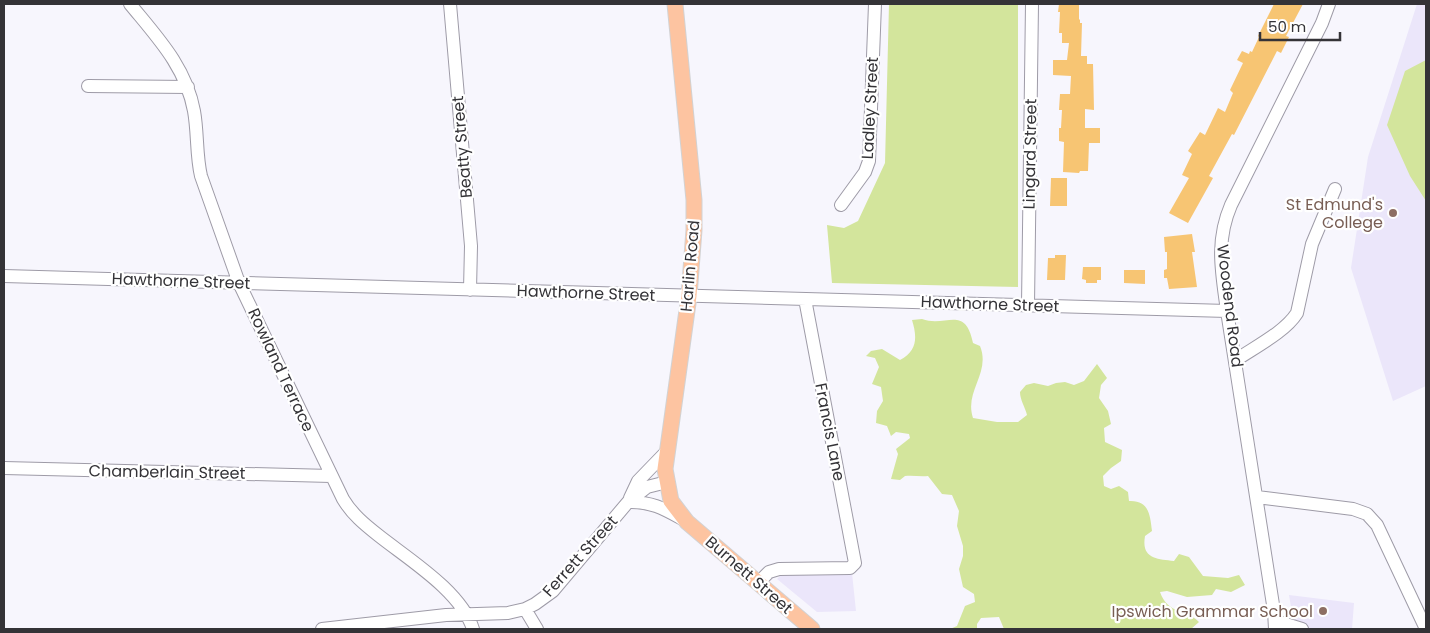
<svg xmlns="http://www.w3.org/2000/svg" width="1430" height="633" viewBox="0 0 1430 633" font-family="Poppins,sans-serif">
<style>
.built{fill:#ebe6fa}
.green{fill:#d3e59c}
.building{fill:#f7c573}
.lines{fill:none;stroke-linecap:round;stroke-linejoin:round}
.minor-casing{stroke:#9e9ba7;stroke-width:14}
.major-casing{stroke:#d2d2d3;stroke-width:17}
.minor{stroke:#fff;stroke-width:12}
.major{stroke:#fdc4a1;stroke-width:15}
.education-dot{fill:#8d6e63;stroke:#fff;stroke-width:2}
.labels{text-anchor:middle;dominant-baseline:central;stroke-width:4.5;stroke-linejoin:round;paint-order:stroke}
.street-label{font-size:16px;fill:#343337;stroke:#fff}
.education-label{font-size:16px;fill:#785e54;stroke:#fff;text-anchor:end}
</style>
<rect width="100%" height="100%" fill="#f7f6fd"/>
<!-- built -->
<path class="built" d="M1417 4H1426V386L1393 401 1351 268 1368 157Z
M852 573 856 611 817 612 777 579 782 574Z
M1289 595 1354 603 1352 629H1292L1293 619Z"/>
<!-- green -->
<path class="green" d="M889 4H1018V287L832 283 827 225 844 228 858 221 885 163Z
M1426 60V201L1410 176 1387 125 1405 71Z
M922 319C946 328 965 304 973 343L980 346C991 373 964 391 973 418L997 422H1018L1027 415C1025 407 1020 400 1020 392L1026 385 1034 383 1048 386 1056 383 1065 382 1074 385 1084 381 1097 364 1107 378 1101 385 1099 398 1108 411 1111 424 1104 428 1105 442 1122 450 1121 461 1111 468 1103 476 1104 486 1111 489 1119 486 1128 492 1129 501C1149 500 1150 515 1152 531L1145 536C1141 559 1157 559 1174 561L1179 554 1189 557 1203 576 1228 578 1239 575 1245 585 1231 592 1216 589 1212 595 1187 597 1167 591 1160 592C1168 615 1187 609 1199 622L1191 629H1004L999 617 981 618 977 624V629H950L957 626 965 606 975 602 974 594 963 587 959 569 963 556V546L957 526 959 511 952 495 942 494 928 476C920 477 913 475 905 476L900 480 891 479 898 454 896 449 910 438 909 434 896 432 891 436 887 426 876 423 877 411 883 401 881 387 872 384 879 367 875 358 866 356 871 351 882 349 900 360C918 351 917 336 912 320Z"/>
<!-- building -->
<path class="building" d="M1059 4H1079V19L1080 20V23H1082L1081 56H1087V64H1093L1094 110 1085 109V128H1100V143H1089L1088 171H1080L1079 173 1063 172 1064 142 1059 141V128H1061L1062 110H1059L1060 94H1070L1071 76 1053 75V60H1067L1069 43H1062V33H1059L1060 12H1058Z
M1274 4H1303L1286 36 1289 37 1281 53 1277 51 1234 135 1232 134 1209 176 1213 178 1188 223 1169 213 1189 178 1182 175 1192 154 1188 151 1200 132 1205 135 1218 108 1225 112 1233 93 1230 90 1243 63 1237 60 1242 51 1249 54 1250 51 1252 52 1259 37 1258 36Z
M1051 178H1067V206H1050Z
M1192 234 1195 252H1192L1197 287 1169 289 1167 278H1164V270L1167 269V252H1165L1164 237Z
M1055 255H1066L1065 280H1047L1048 258H1055Z
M1083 267H1101V280H1097V283H1086V280L1082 279Z
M1124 270H1145V284L1124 283Z"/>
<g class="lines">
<!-- minor casing -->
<g class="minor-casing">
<path id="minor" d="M130 4C157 37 186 67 194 111 198 133 196 155 201 176L239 283 343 499C352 514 364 524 378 535 408 559 461 591 473 629
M450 4 471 246 470 290
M88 86 188 87
M841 205 865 172 869 161 875 4
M4 276 1227 311
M1028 305 1032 4
M1236 360C1255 347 1285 332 1297 313L1312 244 1335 189
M4 468 331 476
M1257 497 1353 509 1367 514 1377 525 1426 629
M630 498 638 481 668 450
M628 502C652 501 666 510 686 521
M758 583 769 572 779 569 850 568 855 563 805 299
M525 609 537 629
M1276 621 1302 629
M322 629 446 615 508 613 525 609 535 604 553 591 628 502 647 487 667 482
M1275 629 1274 611 1227 311C1222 273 1215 242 1231 205L1322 23 1329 4"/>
</g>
<!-- major casing -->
<g class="major-casing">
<path id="major" d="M675 4 694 200V230L689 296 665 469 671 501 687 522 812 629"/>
</g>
<!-- minor -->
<use href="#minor" class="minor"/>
<!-- major -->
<use href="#major" class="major"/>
</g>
<!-- markers -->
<g class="education-dot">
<circle cx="1393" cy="213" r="5"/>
<circle cx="1323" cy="611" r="5"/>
</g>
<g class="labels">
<!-- street labels -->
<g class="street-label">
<text transform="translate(870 108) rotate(-87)">Ladley Street</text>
<text transform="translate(462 147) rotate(-95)">Beatty Street</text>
<text transform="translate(1030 154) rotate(-89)">Lingard Street</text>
<text transform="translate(690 266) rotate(-85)">Harlin Road</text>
<text transform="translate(181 281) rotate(2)">Hawthorne Street</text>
<text transform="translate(586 293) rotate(2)">Hawthorne Street</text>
<text transform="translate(990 304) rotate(2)">Hawthorne Street</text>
<text transform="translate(1230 306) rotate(83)">Woodend Road</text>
<text transform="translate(281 370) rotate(65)">Rowland Terrace</text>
<text transform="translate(830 432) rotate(79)">Francis Lane</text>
<text transform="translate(167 472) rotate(1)">Chamberlain Street</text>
<text transform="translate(580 556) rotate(-48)">Ferrett Street</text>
<text transform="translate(749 575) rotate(41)">Burnett Street</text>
</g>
<!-- education labels -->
<g class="education-label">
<text x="1383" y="204">St Edmund's<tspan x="1383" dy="18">College</tspan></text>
<text x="1313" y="611">Ipswich Grammar School</text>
</g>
</g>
<!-- border -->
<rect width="1430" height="633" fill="none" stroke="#343337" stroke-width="10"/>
<!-- scale -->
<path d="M1260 32v8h80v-8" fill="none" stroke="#343337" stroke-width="2.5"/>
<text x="1268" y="32" font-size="15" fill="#343337" stroke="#ffffff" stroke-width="4" paint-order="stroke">50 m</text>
</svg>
